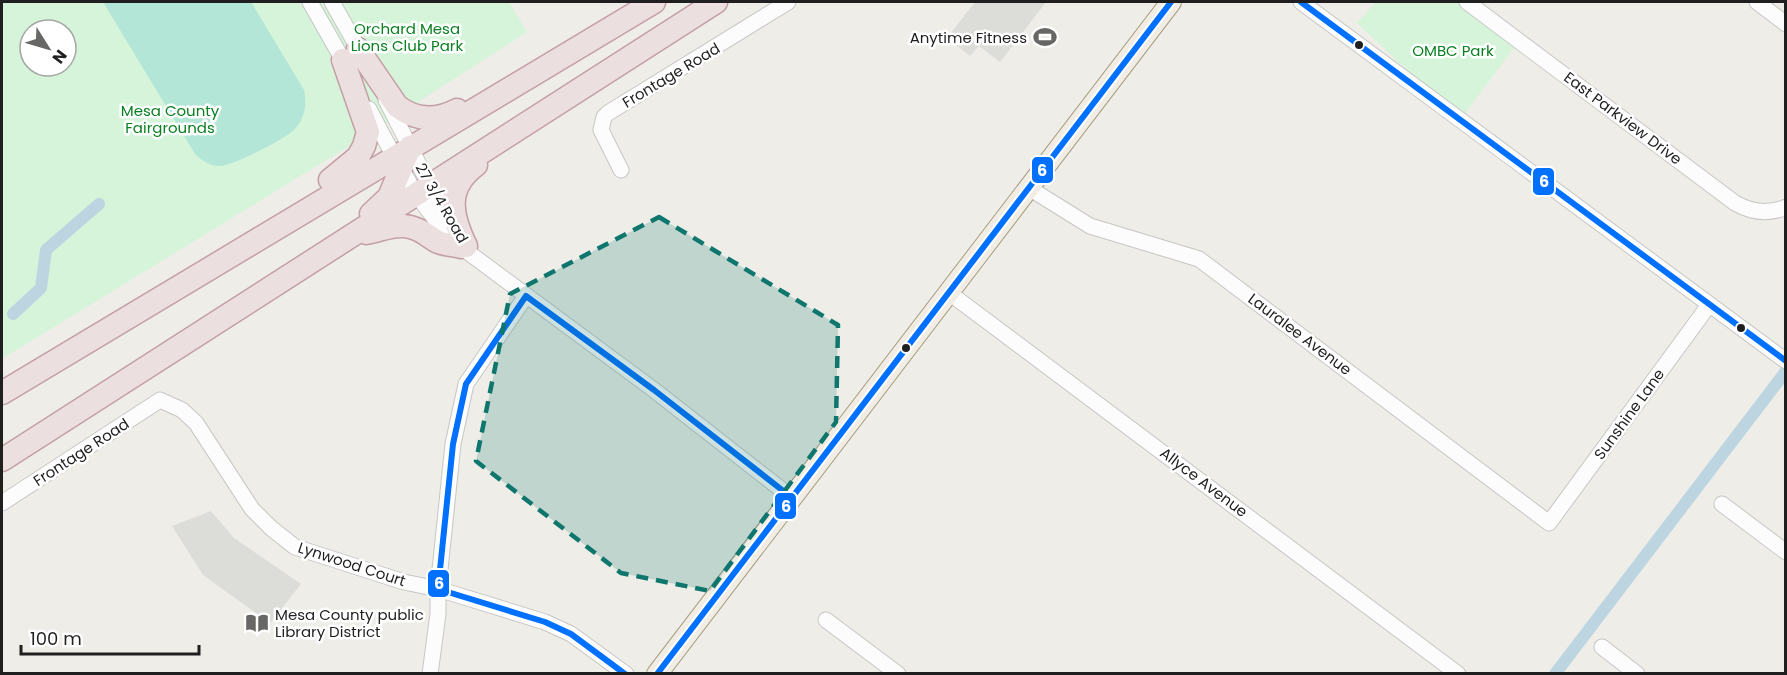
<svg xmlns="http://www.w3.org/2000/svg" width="1787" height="675" viewBox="0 0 1787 675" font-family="Poppins,sans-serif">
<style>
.park{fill:#d6f4da;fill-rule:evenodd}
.pitch{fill:#b3e6d6}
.parking{fill:#dcdcd9}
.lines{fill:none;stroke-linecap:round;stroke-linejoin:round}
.canal{stroke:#bcd5e1;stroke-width:12}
.minor-casing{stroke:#c6c6c4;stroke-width:17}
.major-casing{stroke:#a59e84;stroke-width:22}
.highway-casing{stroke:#c49fa5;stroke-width:25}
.minor{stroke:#fcfcfc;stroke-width:15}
.major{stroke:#f1ede5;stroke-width:20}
.highway{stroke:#ebdfe0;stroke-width:22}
.bus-1-casing{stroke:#fff;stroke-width:10}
.bus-1{stroke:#0070ff;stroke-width:6}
.marked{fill:#0f766e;fill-opacity:0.2;stroke:#0f766e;stroke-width:4.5;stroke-dasharray:12 8;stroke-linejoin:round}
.bus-dot{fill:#1f1f1f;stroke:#fff;stroke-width:2}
.labels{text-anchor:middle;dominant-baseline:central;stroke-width:5;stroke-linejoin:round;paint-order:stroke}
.park-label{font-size:15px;fill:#0b8022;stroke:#fff}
.poi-label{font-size:15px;fill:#1f1f1f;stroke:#fff;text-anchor:end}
.street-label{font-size:15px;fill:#1f1f1f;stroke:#fff}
.line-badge{stroke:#fff;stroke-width:2}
.badge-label{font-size:16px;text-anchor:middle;font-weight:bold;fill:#fff}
</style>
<rect width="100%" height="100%" fill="#eeede8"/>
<!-- park -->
<path class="park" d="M2 2H509L527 32 359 140 2 359ZM30 30H66V66H30Z
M1376 2H1463L1519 41 1460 120 1357 23Z"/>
<!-- pitch -->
<path class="pitch" d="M103 2H251L304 90C307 104 305 118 295 129 287 138 231 167 219 166 209 166 202 160 195 154Z"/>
<!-- parking -->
<path class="parking" d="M975 2H1046L1000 62 979 46 970 56 947 38Z
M211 511 234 538 301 584 270 623 203 575 172 526Z"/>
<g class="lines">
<!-- canal -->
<path class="canal" d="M13 314 41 288 46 250 99 204
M1555 674 1786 371"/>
<!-- minor casing -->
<g class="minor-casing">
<path id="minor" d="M310 2 348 69
M332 2 362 55
M1301 2 1786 361
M1467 2 1735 203C1751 212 1768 215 1786 207
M1757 2 1786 24
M386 100 430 186 453 224
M369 109C394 157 420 210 461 247L654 390 791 497
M621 170 601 130 604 117 608 113 788 2
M1029 188 1090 226 1199 259 1549 523 1709 305
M948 292 1458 674
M2 503 160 400 182 410 196 423 252 509 271 528 295 547 404 582 438 589 545 622 571 634 626 674
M1722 504 1786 552
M826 620 898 674
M1602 647 1637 674
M430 674 438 614V589L453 444 466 384 526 296"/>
</g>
<!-- major casing -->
<g class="major-casing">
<path id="major" d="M657 674 1171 2"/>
</g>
<!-- highway casing -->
<g class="highway-casing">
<path id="highway" d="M358 49 397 106C416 121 436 121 457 110
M330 180 358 157 364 146 368 132 343 60
M371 214 389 197 410 147
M366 233C379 231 390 225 404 226 418 227 426 235 438 242 445 245 454 245 461 247
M466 246C451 215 445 188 476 165
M2 393 654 2
M2 460 716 2"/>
</g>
<!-- minor -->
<use href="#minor" class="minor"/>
<!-- major -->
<use href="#major" class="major"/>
<!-- highway -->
<use href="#highway" class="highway"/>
<!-- bus-1 casing -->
<g class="bus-1-casing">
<path id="bus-1" d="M1301 2 1786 361
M625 674 571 634 545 622 438 589 453 444 466 384 526 296 654 390 791 497
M657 674 1171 2"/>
</g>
<!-- bus-1 -->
<use href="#bus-1" class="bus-1"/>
</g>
<!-- marked area -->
<path class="marked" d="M659 217 838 325 836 422 710 591 621 573 476 461 510 294Z"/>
<!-- icons -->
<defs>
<g id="stadium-bare" transform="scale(1.8)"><path d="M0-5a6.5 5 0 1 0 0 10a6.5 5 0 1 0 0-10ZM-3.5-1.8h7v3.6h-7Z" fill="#676765" stroke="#fff" stroke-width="2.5" paint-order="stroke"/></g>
<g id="library-bare" transform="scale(1.8)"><path d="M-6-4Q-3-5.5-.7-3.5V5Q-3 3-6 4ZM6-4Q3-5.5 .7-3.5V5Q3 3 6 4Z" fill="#676765" stroke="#fff" stroke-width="2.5" paint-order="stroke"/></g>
</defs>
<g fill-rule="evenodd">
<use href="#stadium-bare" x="1045" y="37"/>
<use href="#library-bare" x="257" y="623"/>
</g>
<!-- markers -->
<g class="bus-dot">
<circle cx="1359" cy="45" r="5"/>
<circle cx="1741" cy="328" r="5"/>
<circle cx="906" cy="348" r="5"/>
</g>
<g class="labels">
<!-- park labels -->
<g class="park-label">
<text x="407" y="28">Orchard Mesa<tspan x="407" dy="17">Lions Club Park</tspan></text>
<text x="1453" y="50">OMBC Park</text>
<text x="170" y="110">Mesa County<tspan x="170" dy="17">Fairgrounds</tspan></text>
</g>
<!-- poi labels -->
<g class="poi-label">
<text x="1027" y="37">Anytime Fitness</text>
<text x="275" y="614" text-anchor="start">Mesa County public<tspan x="275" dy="17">Library District</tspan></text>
</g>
<!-- street labels -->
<g class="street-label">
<text transform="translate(671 75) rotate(-31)">Frontage Road</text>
<text transform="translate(1623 118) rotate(37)">East Parkview Drive</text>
<text transform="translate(442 203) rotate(60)">27 3/4 Road</text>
<text transform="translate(1300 334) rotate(37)">Lauralee Avenue</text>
<text transform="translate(1629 414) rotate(-54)">Sunshine Lane</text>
<text transform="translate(81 452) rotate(-33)">Frontage Road</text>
<text transform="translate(1204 482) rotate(37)">Allyce Avenue</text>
<text transform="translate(352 564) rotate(18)">Lynwood Court</text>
</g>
</g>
<g class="line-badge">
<rect x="1031" y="156" width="23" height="28" rx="6" fill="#0070ff"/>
<rect x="1532" y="167" width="23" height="29" rx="6" fill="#0070ff"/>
<rect x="774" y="492" width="23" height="28" rx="6" fill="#0070ff"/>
<rect x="427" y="569" width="23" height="29" rx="6" fill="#0070ff"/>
</g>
<g class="badge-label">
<text x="1042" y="176">6</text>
<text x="1544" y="187">6</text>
<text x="786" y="512">6</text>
<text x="439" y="589">6</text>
</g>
<!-- border -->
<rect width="1787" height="675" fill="none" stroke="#1f1f1f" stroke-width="6"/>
<!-- north arrow -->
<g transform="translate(48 48) rotate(127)"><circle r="28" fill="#ffffff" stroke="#a5a5a5" stroke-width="1.5"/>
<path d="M0-4.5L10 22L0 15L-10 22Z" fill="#676765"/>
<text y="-9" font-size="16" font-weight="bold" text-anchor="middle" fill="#1f1f1f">N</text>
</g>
<!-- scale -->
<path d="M21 645v9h178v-9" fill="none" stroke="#1f1f1f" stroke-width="3"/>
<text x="30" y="645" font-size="18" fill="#1f1f1f" stroke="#ffffff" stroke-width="4.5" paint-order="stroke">100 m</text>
</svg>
